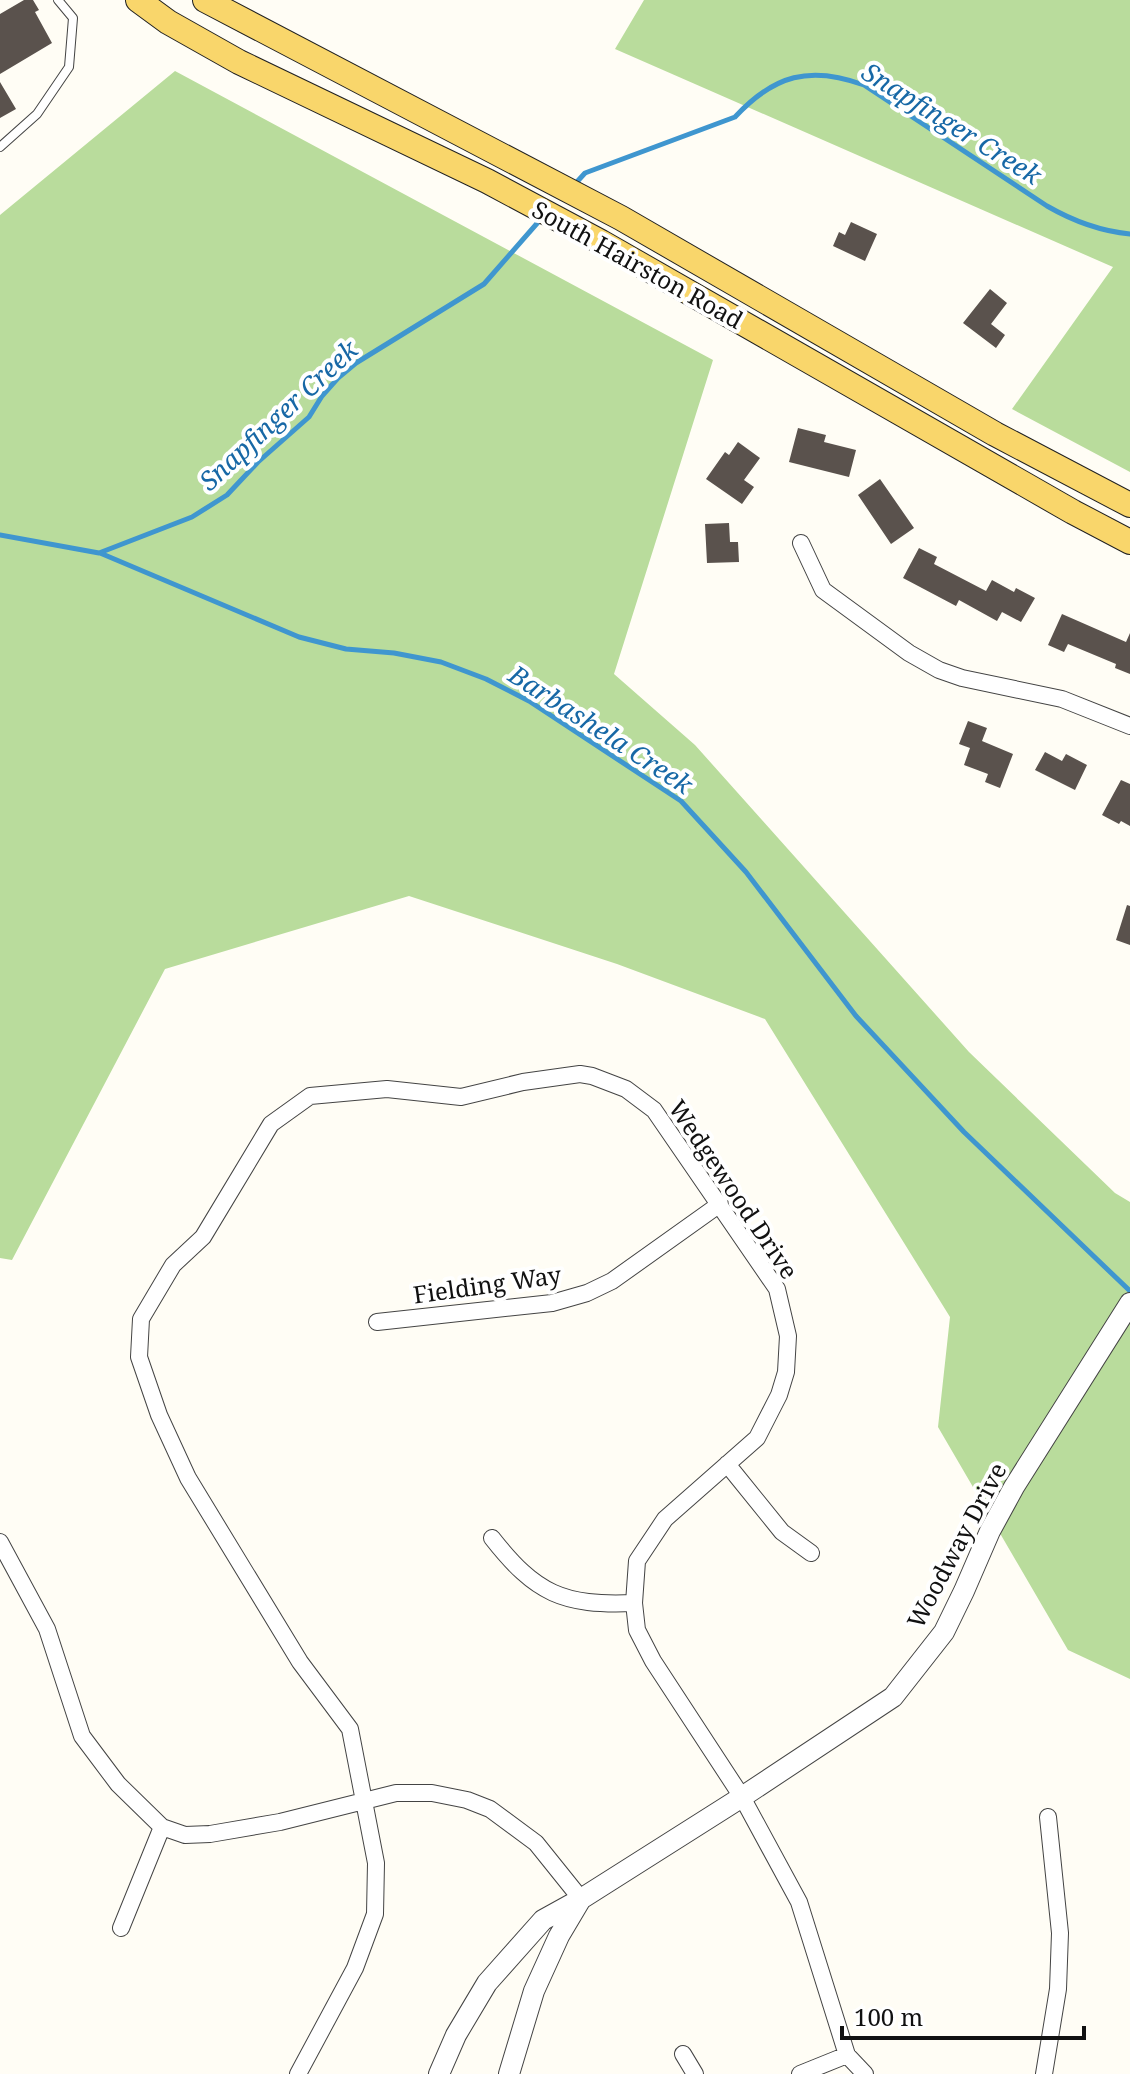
<svg xmlns="http://www.w3.org/2000/svg" width="1130" height="2074" viewBox="0 0 1130 2074" font-family="'Noto Serif',serif">
<style>
.forest{fill:#b9dc9c}
.lines{fill:none;stroke-linecap:round;stroke-linejoin:round}
.stream{stroke:#3f96cf;stroke-width:5}
.building{fill:#5a524d}
.service-casing{stroke:#444;stroke-width:10}
.minor-casing{stroke:#444;stroke-width:18}
.tertiary-casing{stroke:#444;stroke-width:22}
.primary-casing{stroke:#222;stroke-width:26}
.service{stroke:#fff;stroke-width:8}
.minor{stroke:#fff;stroke-width:16}
.tertiary{stroke:#fff;stroke-width:20}
.primary{stroke:#f9d66b;stroke-width:24}
.labels{text-anchor:middle;dominant-baseline:central;stroke-width:8;stroke-linejoin:round;paint-order:stroke}
.street-label{font-size:24px;fill:#111;stroke:#fff}
.water-label{font-size:26px;font-style:italic;fill:#1768a6;stroke:#fff}
</style>
<rect width="100%" height="100%" fill="#fffdf5"/>
<!-- forest -->
<path class="forest" d="M644 0H1130V472L1012 409 1113 267 615 49Z
M175 71 713 360 614 674 695 745 969 1052 1115 1193 1130 1202V1679L1068 1650 938 1427 950 1317 765 1019 617 964 409 896 165 969 12 1260 0 1258V215Z"/>
<g class="lines">
<!-- stream -->
<path class="stream" d="M575 184 585 173 735 117C774 75 810 65 864 85L1047 206C1073 221 1099 231 1130 234
M0 535 99 553 192 517 227 495 258 462 309 417 322 396 338 378 356 363 484 284 540 220
M100 553 299 637 346 649 394 653 441 662 486 679 529 701 681 801 746 872 856 1016 964 1132 1130 1291"/>
</g>
<!-- building -->
<path class="building" d="M24 0H33L39 10 35 12 52 43 0 74V14Z
M0 82 16 109 0 118Z
M851 222 877 234 865 261 833 246 839 232 845 235Z
M990 289 1007 303 991 324 1005 335 996 348 963 323Z
M798 428 826 435 824 442 856 450 849 477 789 462Z
M738 442 760 458 744 480 754 487 742 504 706 479 725 452 729 455Z
M880 479 914 528 891 544 858 495Z
M729 523 730 542H738L739 562 707 563 705 524Z
M919 548 937 557 934 564 986 591 992 580 1014 592 1016 588 1035 598 1021 622 1002 612 997 621 959 600 956 606 903 578Z
M1062 614 1126 642 1130 633V674L1115 668 1116 664 1068 644 1064 652 1048 645Z
M968 721 987 728 982 741 1013 754 1000 788 985 782 988 774 964 765 970 748 959 744Z
M1045 752 1062 761 1066 754 1087 765 1075 790 1035 770Z
M1121 780 1130 784V826L1121 821 1119 824 1102 815Z
M1127 905 1130 906V945L1116 940Z"/>
<g class="lines">
<!-- service casing -->
<g class="service-casing">
<path id="service" d="M0 147 37 114 69 67 73 18 58 0"/>
</g>
<!-- minor casing -->
<g class="minor-casing">
<path id="minor" d="M801 543 823 590 909 653 939 670 962 678 1062 699 1130 726
M377 1322 552 1303 587 1293 612 1281 720 1204
M727 1464 782 1532 811 1553
M492 1538C536 1594 563 1606 634 1603
M0 1542 47 1629 82 1736 118 1784 162 1827 185 1835 210 1834 280 1822 396 1793H432L467 1800 490 1809 536 1843 581 1899
M121 1928 162 1827
M683 2054 695 2074
M298 2074 355 1968 375 1914 376 1863 350 1729 300 1662 188 1478 159 1415 139 1357 141 1319 173 1265 203 1237 271 1124 310 1096 387 1089 461 1097 523 1082 580 1074 592 1076 626 1089 654 1110 777 1289 788 1336 786 1372 779 1395 757 1438 665 1519 637 1561 634 1603 637 1630 653 1661 742 1797 799 1902 847 2055 865 2074
M800 2074 847 2055
M1044 2074 1058 1989 1060 1933 1048 1817"/>
</g>
<!-- tertiary casing -->
<g class="tertiary-casing">
<path id="tertiary" d="M439 2074 456 2035 487 1983 543 1920 581 1899 742 1797 893 1697 944 1632 964 1591 990 1531 1014 1487 1130 1303
M509 2074 534 1991 559 1936 581 1899"/>
</g>
<!-- primary casing -->
<g class="primary-casing">
<path id="primary" d="M138 0 168 22 239 62 487 181 601 242 1073 512 1130 542
M205 0 621 218 995 434 1130 505"/>
</g>
<!-- service -->
<use href="#service" class="service"/>
<!-- minor -->
<use href="#minor" class="minor"/>
<!-- tertiary -->
<use href="#tertiary" class="tertiary"/>
<!-- primary -->
<use href="#primary" class="primary"/>
</g>
<g class="labels">
<!-- street labels -->
<g class="street-label">
<text transform="translate(638 264) rotate(29)">South Hairston Road</text>
<text transform="translate(734 1189) rotate(56)">Wedgewood Drive</text>
<text transform="translate(487 1284) rotate(-8)">Fielding Way</text>
<text transform="translate(956 1545) rotate(-62)">Woodway Drive</text>
</g>
<!-- water labels -->
<g class="water-label">
<text transform="translate(952 123) rotate(32)">Snapfinger Creek</text>
<text transform="translate(278 415) rotate(-43)">Snapfinger Creek</text>
<text transform="translate(601 729) rotate(33)">Barbashela Creek</text>
</g>
</g>
<!-- scale -->
<path d="M842 2026v12h242v-12" fill="none" stroke="#111111" stroke-width="4"/>
<text x="854" y="2026" font-size="24" fill="#111111" stroke="#ffffff" stroke-width="6" paint-order="stroke">100 m</text>
</svg>
